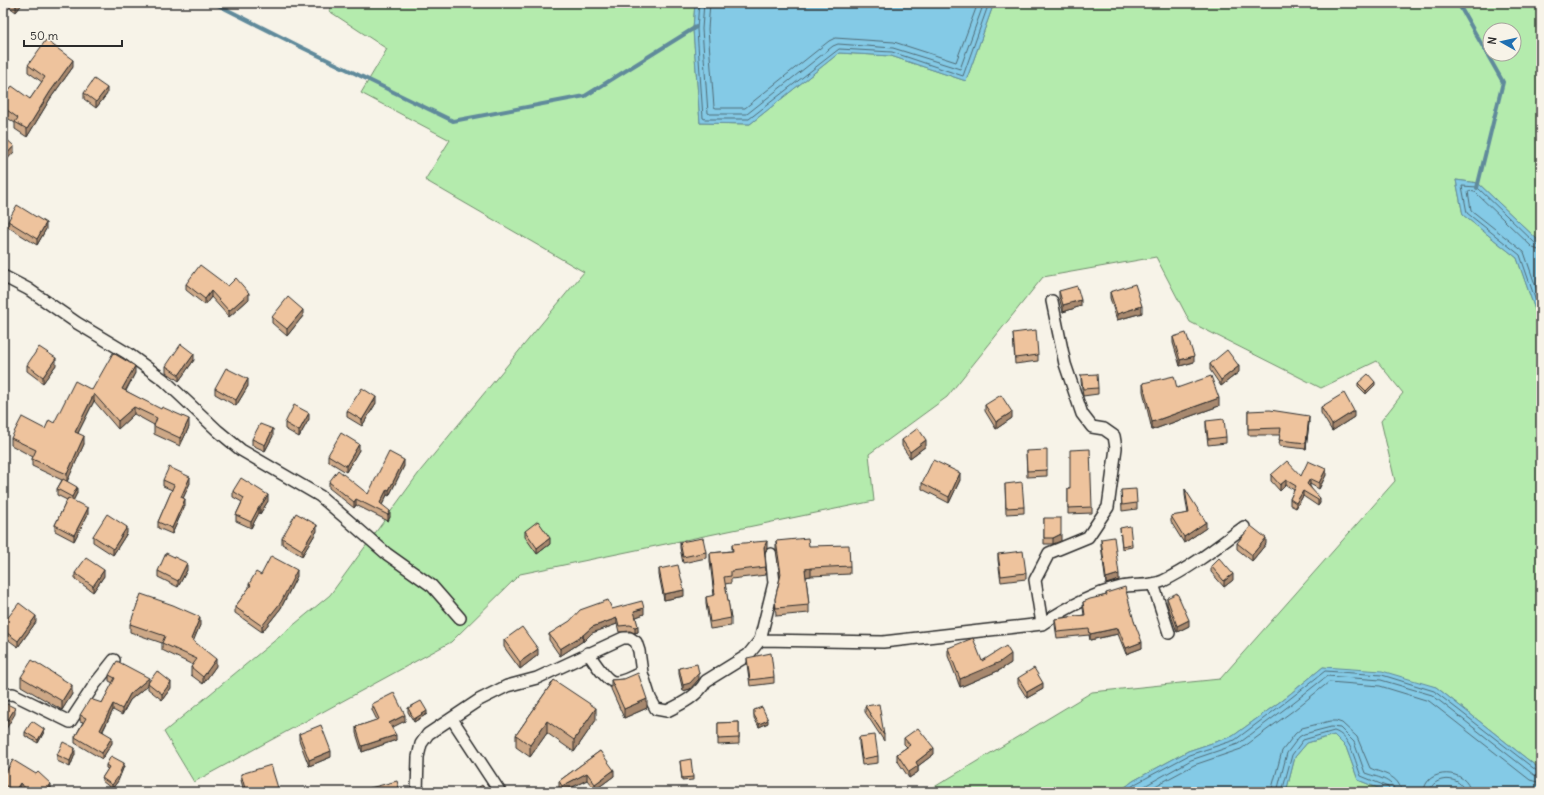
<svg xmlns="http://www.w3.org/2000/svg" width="1544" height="795" viewBox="0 0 1544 795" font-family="Delius,sans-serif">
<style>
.green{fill:#b4ebad;stroke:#708b6c;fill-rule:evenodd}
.water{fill:#84cae6;stroke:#608a9b}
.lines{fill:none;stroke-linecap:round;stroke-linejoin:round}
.shore{stroke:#4f6b76;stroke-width:1}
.stream{stroke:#608a9b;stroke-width:4}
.minor-casing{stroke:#2b2b2b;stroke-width:14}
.minor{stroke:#f7f3e8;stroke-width:11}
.wall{fill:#cda887;stroke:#2b2b2b}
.shaded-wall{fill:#a7886e;stroke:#2b2b2b}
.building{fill:#eec39d;stroke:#2b2b2b}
</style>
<rect width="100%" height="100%" fill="#f7f3e8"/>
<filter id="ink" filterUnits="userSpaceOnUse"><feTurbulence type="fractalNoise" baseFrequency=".025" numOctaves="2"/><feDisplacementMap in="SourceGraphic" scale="8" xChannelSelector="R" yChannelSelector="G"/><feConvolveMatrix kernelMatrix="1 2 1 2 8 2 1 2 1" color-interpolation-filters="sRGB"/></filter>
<g filter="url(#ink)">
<!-- green -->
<path class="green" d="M334 3H695L693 29 700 123 750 124 839 53 891 56 966 81 994 3H1121L1141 6 1146 3H1533L1541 17V243L1478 183 1456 180 1463 215 1517 258 1541 327V770L1436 687 1323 667 1285 698 1233 736 1188 751 1133 781 1119 792H926L1092 692 1220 679 1395 481 1381 421 1403 393 1377 361 1321 388 1190 322 1156 257 1043 277 947 397 869 454 874 501 520 574 451 642 194 782 164 732 330 595 421 470 584 272 425 180 450 140 361 93 387 49 329 11ZM1490 30H1514V54H1490Z
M1334 735 1346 747 1358 780 1383 790 1397 792H1286L1295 757 1307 743Z"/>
<!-- water -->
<path class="water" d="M695 3H994L966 81 891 56 839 53 750 124 700 123 693 29Z
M1456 180 1478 183 1541 243V327L1517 258 1463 215Z
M1323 667 1382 671 1436 687 1541 770V792H1473L1446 789 1425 792H1397L1383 790 1358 780 1346 747 1334 735 1307 743 1295 757 1286 792H1119L1133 781 1188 751 1233 736 1285 698Z"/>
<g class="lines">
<!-- shore -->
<path class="shore" d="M699 3 697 29 703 118 705 119H749L839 49 892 52 963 76 989 3
M704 3 702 29 708 113 710 114H747L833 46 838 44 893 48 960 69 984 3
M710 3 708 29 714 107 716 108H745L829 41 835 38 894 42 956 62 978 3
M1541 246 1537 245 1477 187 1462 186 1467 213 1520 255 1541 316
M1541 251 1533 248 1475 192 1468 191 1471 210 1524 252 1541 302
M1125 792 1135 784 1189 755 1235 740 1287 701 1325 671 1382 675 1434 691 1537 771 1541 772
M1134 792 1191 760 1238 744 1290 705 1327 676 1381 680 1432 695 1534 775 1541 777
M1144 792 1194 765 1241 749 1294 710 1329 682 1380 686 1429 701 1530 780 1541 783
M1271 792 1282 751 1295 734 1302 728 1330 721H1336L1342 723 1357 737 1370 768C1382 774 1400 775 1401 792
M1277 792 1287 753 1299 737 1304 734 1331 727 1340 728 1354 742 1365 773C1375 777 1394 779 1395 792
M1282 792 1292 755 1303 740 1334 731C1351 736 1355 762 1361 776L1388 787 1390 792
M1424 792C1424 767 1469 768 1470 792
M1430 792C1431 775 1463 775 1464 792"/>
<!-- stream -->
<path class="stream" d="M214 3 299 46 453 121 585 96 696 27
M1458 3 1503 82 1477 188"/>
<!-- minor casing -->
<g class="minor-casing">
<path id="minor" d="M3 276 28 289 77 323 127 353 164 380 218 431 241 450 320 496 387 554 432 586 460 618
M1153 584 1169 633
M1042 624C1066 608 1092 594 1121 587 1135 584 1149 587 1163 581 1192 567 1218 546 1244 527
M760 640 883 642 1042 624 1035 580 1049 553 1088 537 1108 507 1116 448 1114 436 1104 429 1092 427 1082 414 1065 364 1052 301
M588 653C593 660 607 683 616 682 624 682 634 675 642 673L650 698 656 709 667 711C681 704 698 696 706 681L748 655 760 640 774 583 771 554
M3 695 13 694 70 722 95 684 114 660
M452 719 500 792
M417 792 418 757 421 744 428 734 479 700 507 686 537 678 623 638H630L636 642 639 651 642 673"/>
</g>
<!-- minor -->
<use href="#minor" class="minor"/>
</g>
<!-- wall -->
<path class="wall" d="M4 3H23L16 12Z
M28 65 73 67 50 99 27 137 15 129V123L3 115V98L30 99 42 82 28 72Z
M84 93 107 94 96 108 84 99Z
M8 221 46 229 37 245 8 227Z
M186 284 228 286 249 299 229 317 211 297 205 305 186 290Z
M1059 291 1081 306 1063 312 1059 297Z
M1110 292 1142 313 1117 320 1110 298Z
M303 316 287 336 272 323V317Z
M1013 333 1038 355V361L1015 364Z
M1173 337 1194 362 1180 366 1173 343Z
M194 360 179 381 166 372V366Z
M1210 364 1239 372 1221 386 1210 370Z
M27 365H56L43 383 27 371Z
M135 373 126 391 189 427 180 446 154 434V425L134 414 118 429 94 401 78 433 84 444 67 481 77 493 73 501 88 514 74 541 55 531V525L67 500 57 495V489L62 480 32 466V459L33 457 11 445V438L45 429 54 423 92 390Z
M1081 375 1098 388V394L1083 396 1081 381Z
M1143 383 1177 388 1219 406 1152 430 1143 391Z
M1358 383 1375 385 1366 394 1358 386Z
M248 386 236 406 215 394V388Z
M376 403 362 426 347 417V411Z
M985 405 1012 418 996 429 985 411Z
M1321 407 1354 417 1332 431 1321 413Z
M1248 411 1309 422 1306 449 1279 446 1280 435H1248Z
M309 419 299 437 285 429V423Z
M1206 421 1226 437V443L1208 445 1206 427Z
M273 436 265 451 252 445V439Z
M902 440 926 446 910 458 902 446Z
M359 450 346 472 328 461V455Z
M1026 451 1047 470V476L1027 477Z
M404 466 389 496 387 495 382 505 390 517 388 521 356 505 354 508 329 488V482L368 494Z
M1271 475 1301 476 1326 475 1319 489 1310 484V486L1320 503 1318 506 1303 496 1296 508 1290 505V499L1294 490 1286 485 1280 491 1271 481Z
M163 480 190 483 183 498 185 505 172 534 158 528V522L172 490 163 486Z
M960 480 949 503 922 489V483Z
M1005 484 1024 507V513L1006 514Z
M1068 488H1070L1092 507V513L1068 514Z
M1185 489 1206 528 1184 543 1171 522V516L1188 514 1185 495Z
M1121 490 1137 503V509L1122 511Z
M233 491 268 501 260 514 259 513 251 528 236 521V515L242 502 233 497Z
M1044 518 1061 541 1053 544H1044Z
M1120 528 1132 544V547L1122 549Z
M317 531 302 556 282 544V538Z
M525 531 550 544 537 554 525 537Z
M127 533 113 555 93 542V536Z
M1101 539 1119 580 1106 584 1101 545Z
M776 541 809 546 850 566V574L811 576 806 577 809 605V613L776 616 775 599 780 577 776 550Z
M680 542 706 552V558L683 563 680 548Z
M1237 543 1266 544 1252 561 1237 549Z
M732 544 767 548 765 553 766 575 731 579V583L725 584 731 618V626L710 629 706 604V597L714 596 710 561V553L732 551Z
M998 554 1026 573V579L1001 582 998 560Z
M1211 566 1233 580 1224 587 1211 572Z
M659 569 684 596 664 600 659 575Z
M187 570 178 587 158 577V571Z
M75 573 104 576 93 592 75 579Z
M297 576 281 608 262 632 235 613V607L249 588V584Z
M1106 593 1134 621 1142 648 1126 654 1118 634 1090 640 1089 635 1057 638 1055 625V619L1084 615 1083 608V602L1106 595Z
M1167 598 1189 626 1177 632 1167 604Z
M612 609 644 614 636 617 638 632 635 633 630 631 619 632 617 624 592 633 583 642V641L560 656 549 640V634Z
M36 622 18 647 3 636V624Z
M130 624 200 625 193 641 216 666 203 684 191 675V667L193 665 162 650V643L130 632Z
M504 640 538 655 520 669 504 647Z
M948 648 982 661 1011 663 1000 670 960 687 948 656Z
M747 658 774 677V683L750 686 747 664Z
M679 668 699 679 690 689 683 691 679 674Z
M109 675 149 682 171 688 162 700 148 689V685L130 700 122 715 113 710 103 731 112 743 102 759 75 743V737L83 722 80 721V715L102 703 113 683 109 681Z
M21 677 72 694 62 710 21 686Z
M1018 678 1043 689 1027 698 1018 684Z
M624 679 647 708 624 718 611 689V680Z
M554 680 596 720 574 752 547 733 530 757 516 747V735Z
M372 704 405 721 391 727 396 740 362 752 356 733V727L377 720 372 710Z
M865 706 884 735V741L865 712Z
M408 708 427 714 414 722 408 712Z
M754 710 768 723 759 727 754 718Z
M739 722V744L718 745V723Z
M25 732H44L38 743 25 736Z
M299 734 331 757 309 766 299 740Z
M859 737 878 756V763L862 765 859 744Z
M904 738 934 754 918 766V772L909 778 897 760V754L907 747 904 744Z
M600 751 614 776 595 790 587 780 562 792 559 787V781Z
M75 754 70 767 57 761V755Z
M680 761 693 777V780L682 781Z
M106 765 124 766 118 781 112 789 102 781V778L108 769 106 768Z
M241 774 278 792H244L241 780Z
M3 777 51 790 49 792H24L20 789 19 792H7L3 790Z"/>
<!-- shaded-wall -->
<path class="shaded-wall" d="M18 3H23L16 12V6Z
M73 60V67L50 99 27 137V129L50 92Z
M107 88V94L96 108V102Z
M14 146V152L3 164V158Z
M46 223V229L37 245V239Z
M211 291V297L205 305V299Z
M249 293V299L229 317V311Z
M1081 300V306L1063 312V305Z
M1142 306V313L1117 320V314Z
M303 310V316L287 336V329Z
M194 354V360L179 381V375Z
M1194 356V362L1180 366V360Z
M56 358V365L43 383V377Z
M135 366V373L122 397V389Z
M1239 366V372L1221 386V380Z
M248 379V386L236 406V400Z
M1375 382V385L1366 394V391Z
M94 394V401L75 439V432Z
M376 397V403L362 426V420Z
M1219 398V406L1152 430V422Z
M134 407V414L118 429V421Z
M1354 411V417L1332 431V425Z
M1012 412V418L996 429V422Z
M309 413V419L299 437V431Z
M1309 416V422L1306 449V443Z
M189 419V427L180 446V438Z
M273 429V436L265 451V445Z
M84 436V444L67 482V474Z
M926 440V446L910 458V452Z
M359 444V450L346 472V466Z
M404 460V466L389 496V490Z
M1326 469V475L1319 489V483Z
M960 473V480L949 503V497Z
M190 477V483L181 503V497Z
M1310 479V484L1307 489V484Z
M1286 480V485L1280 491V485Z
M77 487V493L72 503V497Z
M387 489V495L380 509V503Z
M1303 491V496L1296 508V503Z
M268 495V501L260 514V507Z
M1320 498V503L1318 506V500Z
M185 499V505L172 534V528Z
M356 499V505L354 508V502Z
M259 507V513L251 528V522Z
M88 508V514L74 541V535Z
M390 511V517L388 521V515Z
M1206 522V528L1184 543V537Z
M317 525V531L302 556V550Z
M127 527V533L113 555V549Z
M1061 534V541L1053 544V538Z
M550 538V544L537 554V548Z
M1266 538V544L1252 561V555Z
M767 541V548L764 554V547Z
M187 563V570L178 587V581Z
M811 568V576L805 577V569Z
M104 570V576L93 592V586Z
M297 570V576L281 608 262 632V626Z
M1119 574V580L1106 584V578Z
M1233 574V580L1224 587V581Z
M684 590V596L664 600V594Z
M644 608V614L634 618V611Z
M36 616V622L18 647V641Z
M200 617V625L191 647V639Z
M617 618V624L592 633 583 642V635L592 627Z
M1189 620V626L1177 632V626Z
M638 626V632L635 633V627Z
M1118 628V634L1090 640V634Z
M583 635V641L560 656V649Z
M1142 642V648L1126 654V648Z
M538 649V655L520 669V662Z
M1011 654V663L1000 670 960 687V679Z
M216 659V666L203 684V677Z
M699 673V679L690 689 683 691V685Z
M149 678V684L148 683V685L130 700 122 715V709L130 694Z
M171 682V688L162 700V694Z
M1043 683V689L1027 698V692Z
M72 685V694L62 710V701Z
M647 699V708L624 718V709Z
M113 704V710L100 736V730Z
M15 708V714L3 734V728Z
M596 708V720L574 752V740Z
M427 711V714L414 722V719Z
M405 715V721L389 729V723Z
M768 720V723L759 727V724Z
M547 721V733L530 757V745Z
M44 729V732L38 743V740Z
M396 735V740L362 752V746Z
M112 737V743L102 759V753Z
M75 748V754L70 767V761Z
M934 748V754L918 766V772L909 778V772L916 762Z
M331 751V757L309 766V760Z
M124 763V766L118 781 112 789V785Z
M614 770V776L595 790V784Z
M587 773V780L562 792V786Z
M20 783V789L19 792H15Z
M51 784V790L49 792H44Z
M278 788V792H264Z"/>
<!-- building -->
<path class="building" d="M12 3H18L16 6Z
M46 40 73 60 50 92 27 129 15 122 18 118 3 107V98L12 86 30 99 45 77 28 65Z
M94 79 107 88 96 102 84 93Z
M3 136 14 146 3 158Z
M17 205 46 223 37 239 8 221Z
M200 265 228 286 236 278 249 293 229 311 211 291 205 299 186 284Z
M1135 284 1142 306 1117 314 1110 292Z
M1077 286 1081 300 1063 305 1059 291Z
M288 297 303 310 287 329 272 317Z
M1036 330 1038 355 1015 358 1013 333Z
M1186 333 1194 356 1180 360 1173 337Z
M181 344 194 354 179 375 166 366Z
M39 347 56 358 43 377 27 365Z
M1227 350 1239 366 1221 380 1210 364Z
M113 353 135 366 122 389 161 409 162 407 189 419 180 438 154 426 157 418 134 407 118 421 94 394 75 432 84 436 67 474 32 459 36 450 11 438 22 417 45 429 49 420 54 423 75 381 92 390Z
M226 368 248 379 236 400 215 388Z
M1097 374 1098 388 1083 389 1081 375Z
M1368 374 1375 382 1366 391 1358 383Z
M1174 376 1177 388 1211 376 1219 398 1152 422 1143 383Z
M362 388 376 397 362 420 347 411Z
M1344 393 1354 411 1332 425 1321 407Z
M1001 395 1012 412 996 422 985 405Z
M294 405 309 413 299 431 285 423Z
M1270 410 1309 416 1306 443 1279 440 1281 428 1248 429V411Z
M1224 419 1226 437 1208 439 1206 421Z
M260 424 273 429 265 445 252 439Z
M918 428 926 440 910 452 902 440Z
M341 433 359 444 346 466 328 455Z
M1090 449 1092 507 1068 508V488H1070V450Z
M1047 450V470L1027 471 1026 451Z
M389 452 404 460 389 490 387 489 380 503 390 511 388 515 356 499 354 502 329 482 338 470 368 494Z
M933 460 960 473 949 497 922 483Z
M1287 461 1301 476 1308 461 1326 469 1319 483 1310 479 1307 484 1320 498 1318 500 1303 491 1296 503 1290 499 1296 486 1286 480 1280 485 1271 475Z
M169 467 190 477 181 497 185 499 172 528 158 522 174 485 163 480Z
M241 478 268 495 260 507H259L251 522 236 515 244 498 233 491Z
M63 479 77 487 72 497 57 489Z
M1022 482 1024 507 1006 508 1005 484Z
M1136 489 1137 503 1122 505 1121 490Z
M1185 489 1206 522 1184 537 1171 516 1189 513Z
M68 498 88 508 74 535 55 525Z
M296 513 317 525 302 550 282 538Z
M107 514 127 527 113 549 93 536Z
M1044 518H1061V534L1053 538H1044Z
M538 521 550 538 537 548 525 531Z
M1130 526 1132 544 1122 546 1120 528Z
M1251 526 1266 538 1252 555 1237 543Z
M1114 537 1119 574 1106 578 1101 539Z
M703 538 706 552 683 557 680 542Z
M808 538 809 546 849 545 850 566 811 568 805 569 809 605 776 608 775 599 781 574 776 541Z
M767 541 764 547 766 567 731 571V576L724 577 731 618 710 622 706 597 715 595 710 553 733 551 732 544Z
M1023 551 1026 573 1001 576 998 554Z
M166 553 187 563 178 581 158 571Z
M271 556 297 570 281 602 262 626 235 607 251 585 249 584 256 572 261 575Z
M86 558 104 570 93 586 75 573Z
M1219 558 1233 574 1224 581 1211 566Z
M678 565 684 590 664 594 659 569Z
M1125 587 1134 621 1142 642 1126 648 1118 628 1090 634 1089 629 1057 632 1055 619 1085 615 1083 602 1090 599 1107 595 1106 593Z
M1177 593 1189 620 1177 626 1167 598Z
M141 594 173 605 200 617 191 639 216 659 203 677 191 667 197 659 162 643 165 636 130 624Z
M608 600 612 609 642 601 644 608 634 611 638 626 635 627 630 625 619 626 617 618 592 627 583 635 560 649 549 634 570 621 580 610Z
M19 603 36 616 18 641 3 630V624Z
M522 627 538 649 520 662 504 640Z
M973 638 982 661 1006 646 1011 654 1000 662 960 679 948 648Z
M771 653 774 677 750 680 747 658Z
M32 660 72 685 62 701 21 677Z
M117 661 149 678 130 694 122 709 113 704 100 730 112 737 102 753 75 737 86 718 80 715 90 699 102 703 115 678 109 675Z
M697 664 699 673 690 683 683 685 679 668Z
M1034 668 1043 683 1027 692 1018 678Z
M157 671 171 682 162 694 148 683Z
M638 673 647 699 624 709 611 680 624 679Z
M554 680 596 708 574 740 547 721 530 745 516 735Z
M394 693 405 715 389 723 396 735 362 746 356 727 379 719 372 704Z
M421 701 427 711 414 719 408 708Z
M3 702 15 708 3 728Z
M879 704 884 735 865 706Z
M762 707 768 720 759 724 754 715V710Z
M32 721 44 729 38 740 25 732Z
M739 722V738L718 739V723Z
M321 725 331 751 309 760 299 734Z
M918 728 934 748 916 762 918 766 909 772 897 754 910 745 904 738Z
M875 735 878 756 862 759 859 737Z
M63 742 75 748 70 761 57 755Z
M600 751 614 770 595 784 587 773 562 786 559 781Z
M111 756 124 763 118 777 112 785 102 778 109 767 106 765Z
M691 759 693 777 682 778 680 761Z
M13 760 36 774 38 772 51 784 44 792H30L20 783 15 791 3 784V777Z
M271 765 278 788 264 792H246L241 774Z
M397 781 400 792H371L370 788Z
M482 785 486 792H472Z"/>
</g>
<!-- margin -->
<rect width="1544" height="795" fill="none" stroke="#f7f3e8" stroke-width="16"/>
<rect x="8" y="8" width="1528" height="779" fill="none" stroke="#2b2b2b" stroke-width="1.5" filter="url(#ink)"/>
<!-- north arrow -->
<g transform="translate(1502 42) rotate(278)"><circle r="19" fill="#f7f3e8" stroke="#a5a39c"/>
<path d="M0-3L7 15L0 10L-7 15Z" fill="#1f6fb2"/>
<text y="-6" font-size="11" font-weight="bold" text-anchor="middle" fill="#2b2b2b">N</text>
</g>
<!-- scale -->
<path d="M24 40v6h98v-6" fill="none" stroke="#2b2b2b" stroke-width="2"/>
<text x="30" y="40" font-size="12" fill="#2b2b2b" stroke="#f7f3e8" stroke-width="3" paint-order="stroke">50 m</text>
</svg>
